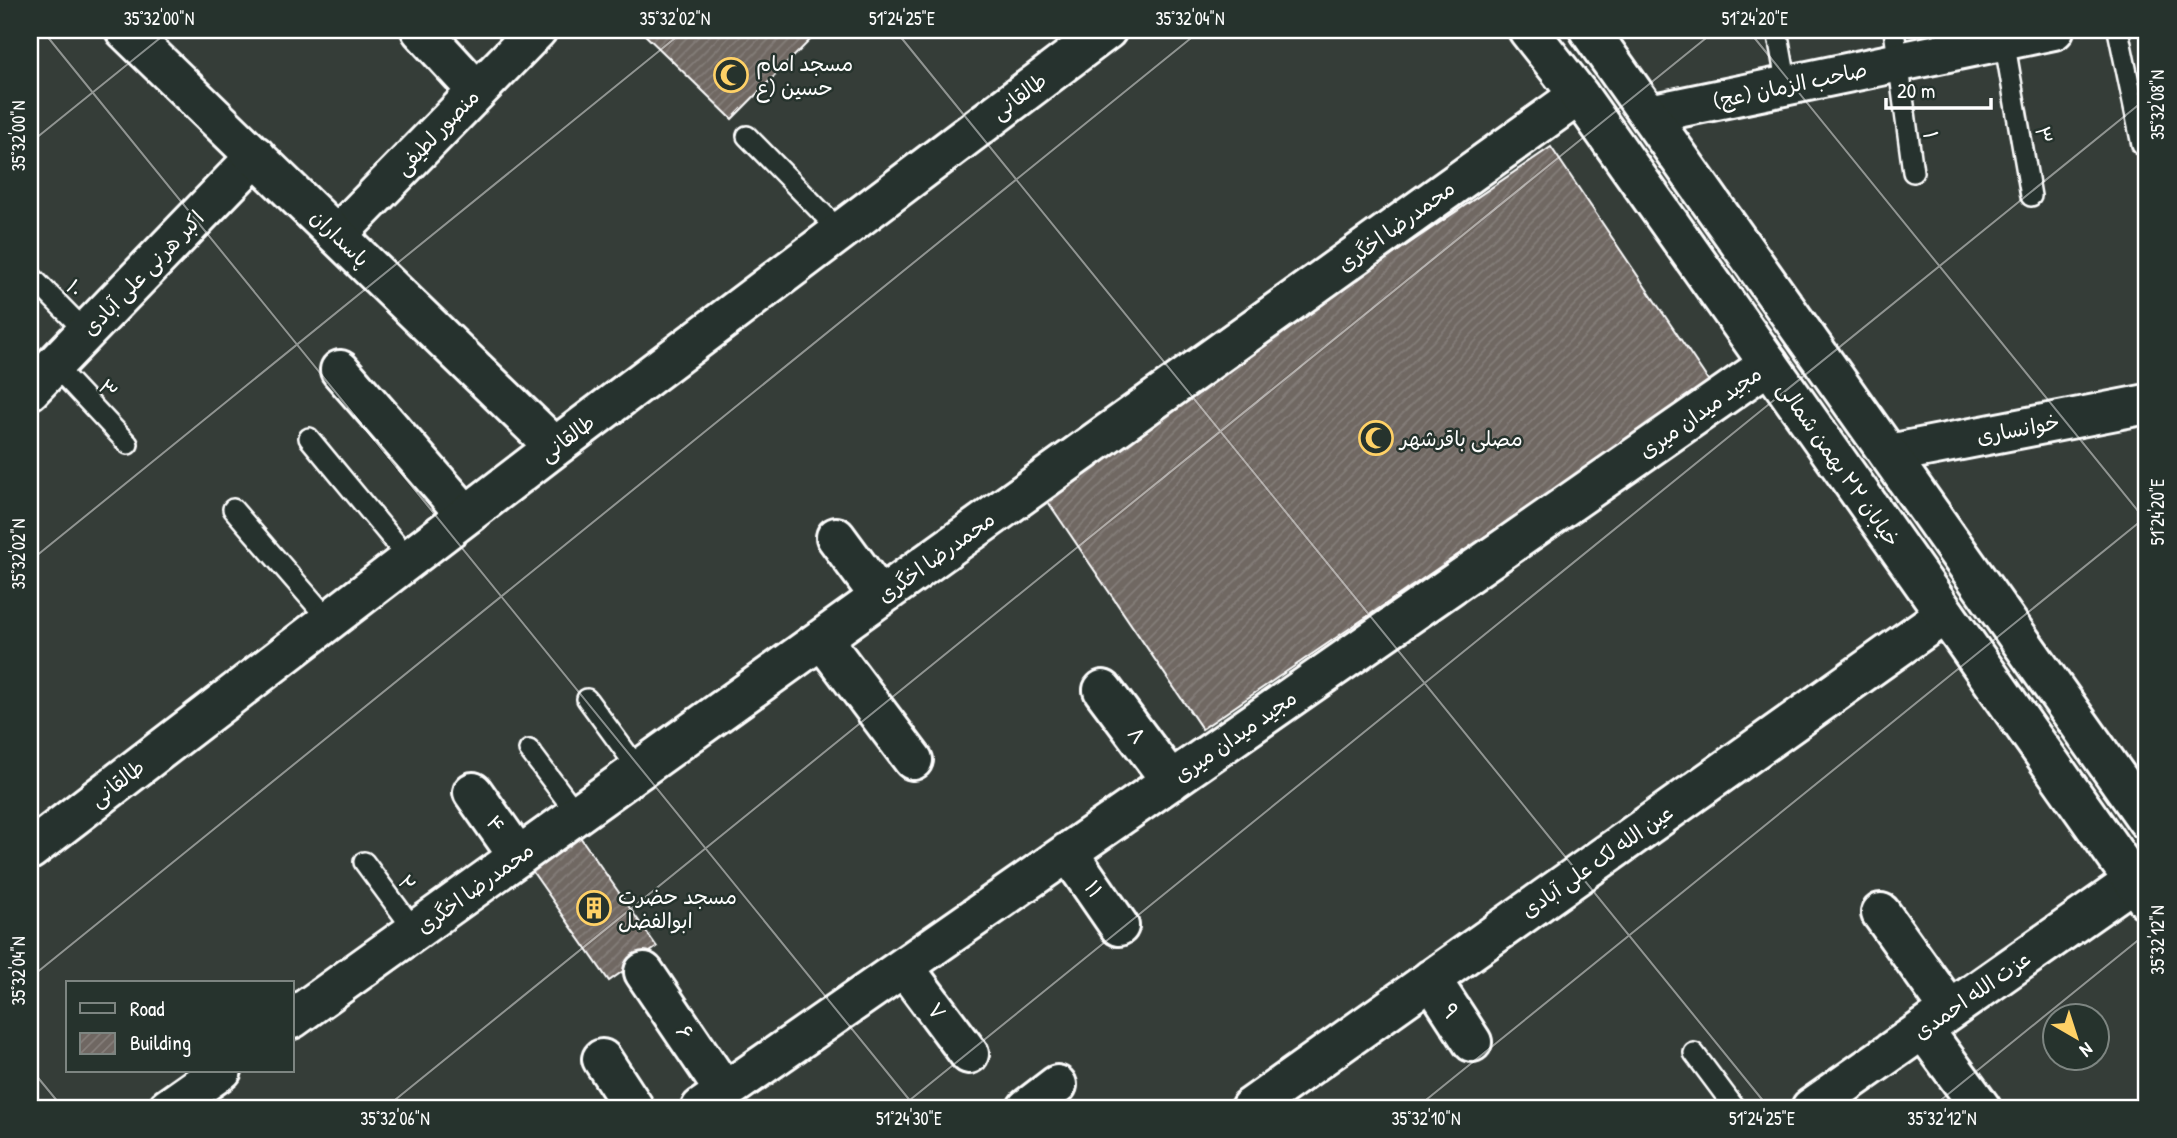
<svg xmlns="http://www.w3.org/2000/svg" width="2177" height="1138" viewBox="0 0 2177 1138" font-family="'Patrick Hand','Playpen Sans Arabic',sans-serif">
<style>
.building{fill:url(#building-hatch);stroke:#fff;stroke-width:2}
.lines{fill:none;stroke-linecap:round;stroke-linejoin:round}
.lane-casing{stroke:#fff;stroke-width:24}
.street-casing{stroke:#fff;stroke-width:44}
.secondary-casing{stroke:#fff;stroke-width:44}
.lane{stroke:#26332d;stroke-width:19}
.street{stroke:#26332d;stroke-width:38}
.secondary{stroke:#26332d;stroke-width:38}
.ticks{fill:none;stroke:#fff;stroke-width:2;stroke-opacity:0.45}
.labels{text-anchor:middle;dominant-baseline:central;stroke-width:5;stroke-linejoin:round;paint-order:stroke}
.poi-label{font-size:21px;fill:#fff;stroke:#26332d;text-anchor:start}
.street-label{font-size:21px;fill:#fff;stroke:#26332d}
.neatline{fill:none;stroke:#fff;stroke-width:2.5}
.ticks-label{font-size:18px;text-anchor:middle;fill:#fff}
</style>
<defs>
<pattern id="building-hatch" width="6" height="6" patternUnits="userSpaceOnUse" patternTransform="scale(1.75)"><rect width="6" height="6" fill="#6f6762"/><path d="M-1 1l2-2M0 6l6-6M5 7l2-2" fill="none" stroke="#857e7a"/></pattern>
</defs>
<rect width="100%" height="100%" fill="#353d38"/>
<filter id="ink" filterUnits="userSpaceOnUse"><feTurbulence type="fractalNoise" baseFrequency=".0143" numOctaves="2"/><feDisplacementMap in="SourceGraphic" scale="14" xChannelSelector="R" yChannelSelector="G"/><feConvolveMatrix kernelMatrix="1 2 1 2 8 2 1 2 1" color-interpolation-filters="sRGB"/></filter>
<g filter="url(#ink)">
<!-- building -->
<path class="building" d="M640 30H816L818 32 732 119Z
M1551 147 1710 383 1202 729 1042 493Z
M578 834 657 947 609 981 530 868Z"/>
<g class="lines">
<!-- lane casing -->
<g class="lane-casing">
<path id="lane" d="M1777 30 1787 86
M1894 30 1913 172
M2118 30 2142 145
M2003 34 2031 196
M747 136 840 231
M32 277 86 332
M54 365 128 444
M309 438 409 559
M233 509 329 620
M587 699 639 770
M529 750 577 814
M364 862 415 931
M1694 1053 1735 1108"/>
</g>
<!-- street casing -->
<g class="street-casing">
<path id="street" d="M421 30 477 91
M1649 114 2054 30
M337 235 537 30
M340 370 466 515
M30 390 256 156
M1889 454 2147 404
M836 537 880 597
M822 639 913 760
M1103 690 1171 781
M473 792 518 856
M1068 852 1119 926
M1881 913 1950 1010
M904 967 969 1054
M644 972 725 1092
M1431 979 1472 1042
M292 1019 1579 95
M1923 1029 1981 1108
M602 1059 634 1108
M168 1108 222 1070
M701 1108 1769 364
M1027 1108 1057 1085
M1250 1108 1945 614
M1811 1108 2134 881"/>
</g>
<!-- secondary casing -->
<g class="secondary-casing">
<path id="secondary" d="M125 30 555 447
M1528 30 1579 95 2147 900
M1589 30 2147 820
M30 850 555 447 1107 30"/>
</g>
<!-- lane -->
<use href="#lane" class="lane"/>
<!-- street -->
<use href="#street" class="street"/>
<!-- secondary -->
<use href="#secondary" class="secondary"/>
</g>
</g>
<!-- ticks -->
<path class="ticks" d="M42 30 916 1108M895 30 1769 1108M1748 30 2147 522M30 143 170 30M30 561 685 30M30 978 1201 30M30 1068 63 1108M385 1108 1716 30M900 1108 2147 98M1416 1108 2147 516M1931 1108 2147 933"/>
<!-- icons -->
<defs>
<g id="mosque-ring" transform="scale(1.75)"><circle r="9.5" fill="#26332d" stroke="#ffd166" stroke-width="1.5"/><path d="M3.5-4.9A6 6 0 1 0 3.5 4.9A5 5 0 1 1 3.5-4.9Z" fill="#ffd166"/></g>
<g id="building-ring" transform="scale(1.75)"><circle r="9.5" fill="#26332d" stroke="#ffd166" stroke-width="1.5"/><path d="M-4-6H4V6H1V3H-1V6H-4ZM-2.5-4.3h1.7v1.8h-1.7ZM.8-4.3h1.7v1.8H.8ZM-2.5-1h1.7V.8h-1.7ZM.8-1h1.7V.8H.8Z" fill="#ffd166"/></g>
</defs>
<g fill-rule="evenodd">
<use href="#mosque-ring" x="731" y="75"/>
<use href="#mosque-ring" x="1376" y="438"/>
<use href="#building-ring" x="594" y="908"/>
</g>
<g class="labels">
<!-- poi labels -->
<g class="poi-label">
<text x="756" y="63">مسجد امام<tspan x="756" dy="24">حسین (ع</tspan></text>
<text x="1400" y="438">مصلی باقرشهر</text>
<text x="618" y="896">مسجد حضرت<tspan x="618" dy="24">ابوالفضل</tspan></text>
</g>
<!-- street labels -->
<g class="street-label">
<text transform="translate(1790 85) rotate(-12)">صاحب الزمان (عج)</text>
<text transform="translate(1019 96) rotate(-37)">طالقانی</text>
<text transform="translate(437 132) rotate(-46)">منصور لطیفی</text>
<text transform="translate(1931 135) rotate(82)">۱</text>
<text transform="translate(2044 135) rotate(80)">۳</text>
<text transform="translate(1396 226) rotate(-36)">محمدرضا اخگری</text>
<text transform="translate(340 238) rotate(44)">پاسداران</text>
<text transform="translate(143 273) rotate(-46)">اکبر هرنی علی آبادی</text>
<text transform="translate(75 288) rotate(45)">۱۰</text>
<text transform="translate(108 389) rotate(47)">۳</text>
<text transform="translate(1700 412) rotate(-35)">مجید میدان میری</text>
<text transform="translate(2018 429) rotate(-11)">خوانساری</text>
<text transform="translate(567 438) rotate(-37)">طالقانی</text>
<text transform="translate(1839 464) rotate(55)">خیابان ۲۲ بهمن شمالی</text>
<text transform="translate(936 557) rotate(-36)">محمدرضا اخگری</text>
<text transform="translate(1137 735) rotate(53)">۸</text>
<text transform="translate(1235 736) rotate(-35)">مجید میدان میری</text>
<text transform="translate(117 783) rotate(-38)">طالقانی</text>
<text transform="translate(496 824) rotate(55)">۴</text>
<text transform="translate(1597 861) rotate(-35)">عین الله لک علی آبادی</text>
<text transform="translate(407 883) rotate(54)">۲</text>
<text transform="translate(475 888) rotate(-36)">محمدرضا اخگری</text>
<text transform="translate(1094 889) rotate(55)">۱۱</text>
<text transform="translate(1972 995) rotate(-35)">عزت الله احمدی</text>
<text transform="translate(937 1011) rotate(53)">۷</text>
<text transform="translate(1451 1011) rotate(56)">۹</text>
<text transform="translate(685 1032) rotate(56)">۶</text>
</g>
</g>
<!-- margin -->
<rect width="2177" height="1138" fill="none" stroke="#26332d" stroke-width="77"/>
<!-- legend -->
<rect x="66" y="981" width="228" height="91" fill="#26332d" stroke="#7d8581" stroke-width="2"/>
<rect x="80" y="1003" width="35" height="10" fill="#26332d" stroke="#7d8581" stroke-width="2"/>
<text x="130" y="1016" font-size="21" fill="#ffffff">Road</text>
<rect x="80" y="1033" width="35" height="21" fill="url(#building-hatch)" stroke="#7d8581" stroke-width="2"/>
<text x="130" y="1050" font-size="21" fill="#ffffff">Building</text>
<!-- north arrow -->
<g transform="translate(2076 1037) rotate(141)"><circle r="33" fill="#26332d" stroke="#7d8581" stroke-width="2"/>
<path d="M0-5L12 26L0 18L-12 26Z" fill="#ffd166"/>
<text y="-10" font-size="19" font-weight="bold" text-anchor="middle" fill="#ffffff">N</text>
</g>
<!-- scale -->
<path d="M1886 98v10h105v-10" fill="none" stroke="#ffffff" stroke-width="3.5"/>
<text x="1897" y="98" font-size="21" fill="#ffffff" stroke="#26332d" stroke-width="5" paint-order="stroke">20 m</text>
<rect x="38" y="38" width="2100" height="1062" class="neatline"/>
<g class="ticks-label">
<text x="159" y="25">35°32'00"N</text>
<text x="675" y="25">35°32'02"N</text>
<text x="902" y="25">51°24'25"E</text>
<text x="1190" y="25">35°32'04"N</text>
<text x="1755" y="25">51°24'20"E</text>
<text transform="translate(2158 105) rotate(-90)" y="6">35°32'08"N</text>
<text transform="translate(19 136) rotate(-90)" y="6">35°32'00"N</text>
<text transform="translate(2158 512) rotate(-90)" y="6">51°24'20"E</text>
<text transform="translate(19 554) rotate(-90)" y="6">35°32'02"N</text>
<text transform="translate(2158 940) rotate(-90)" y="6">35°32'12"N</text>
<text transform="translate(19 971) rotate(-90)" y="6">35°32'04"N</text>
<text x="395" y="1125">35°32'06"N</text>
<text x="909" y="1125">51°24'30"E</text>
<text x="1426" y="1125">35°32'10"N</text>
<text x="1762" y="1125">51°24'25"E</text>
<text x="1942" y="1125">35°32'12"N</text>
</g>
</svg>
